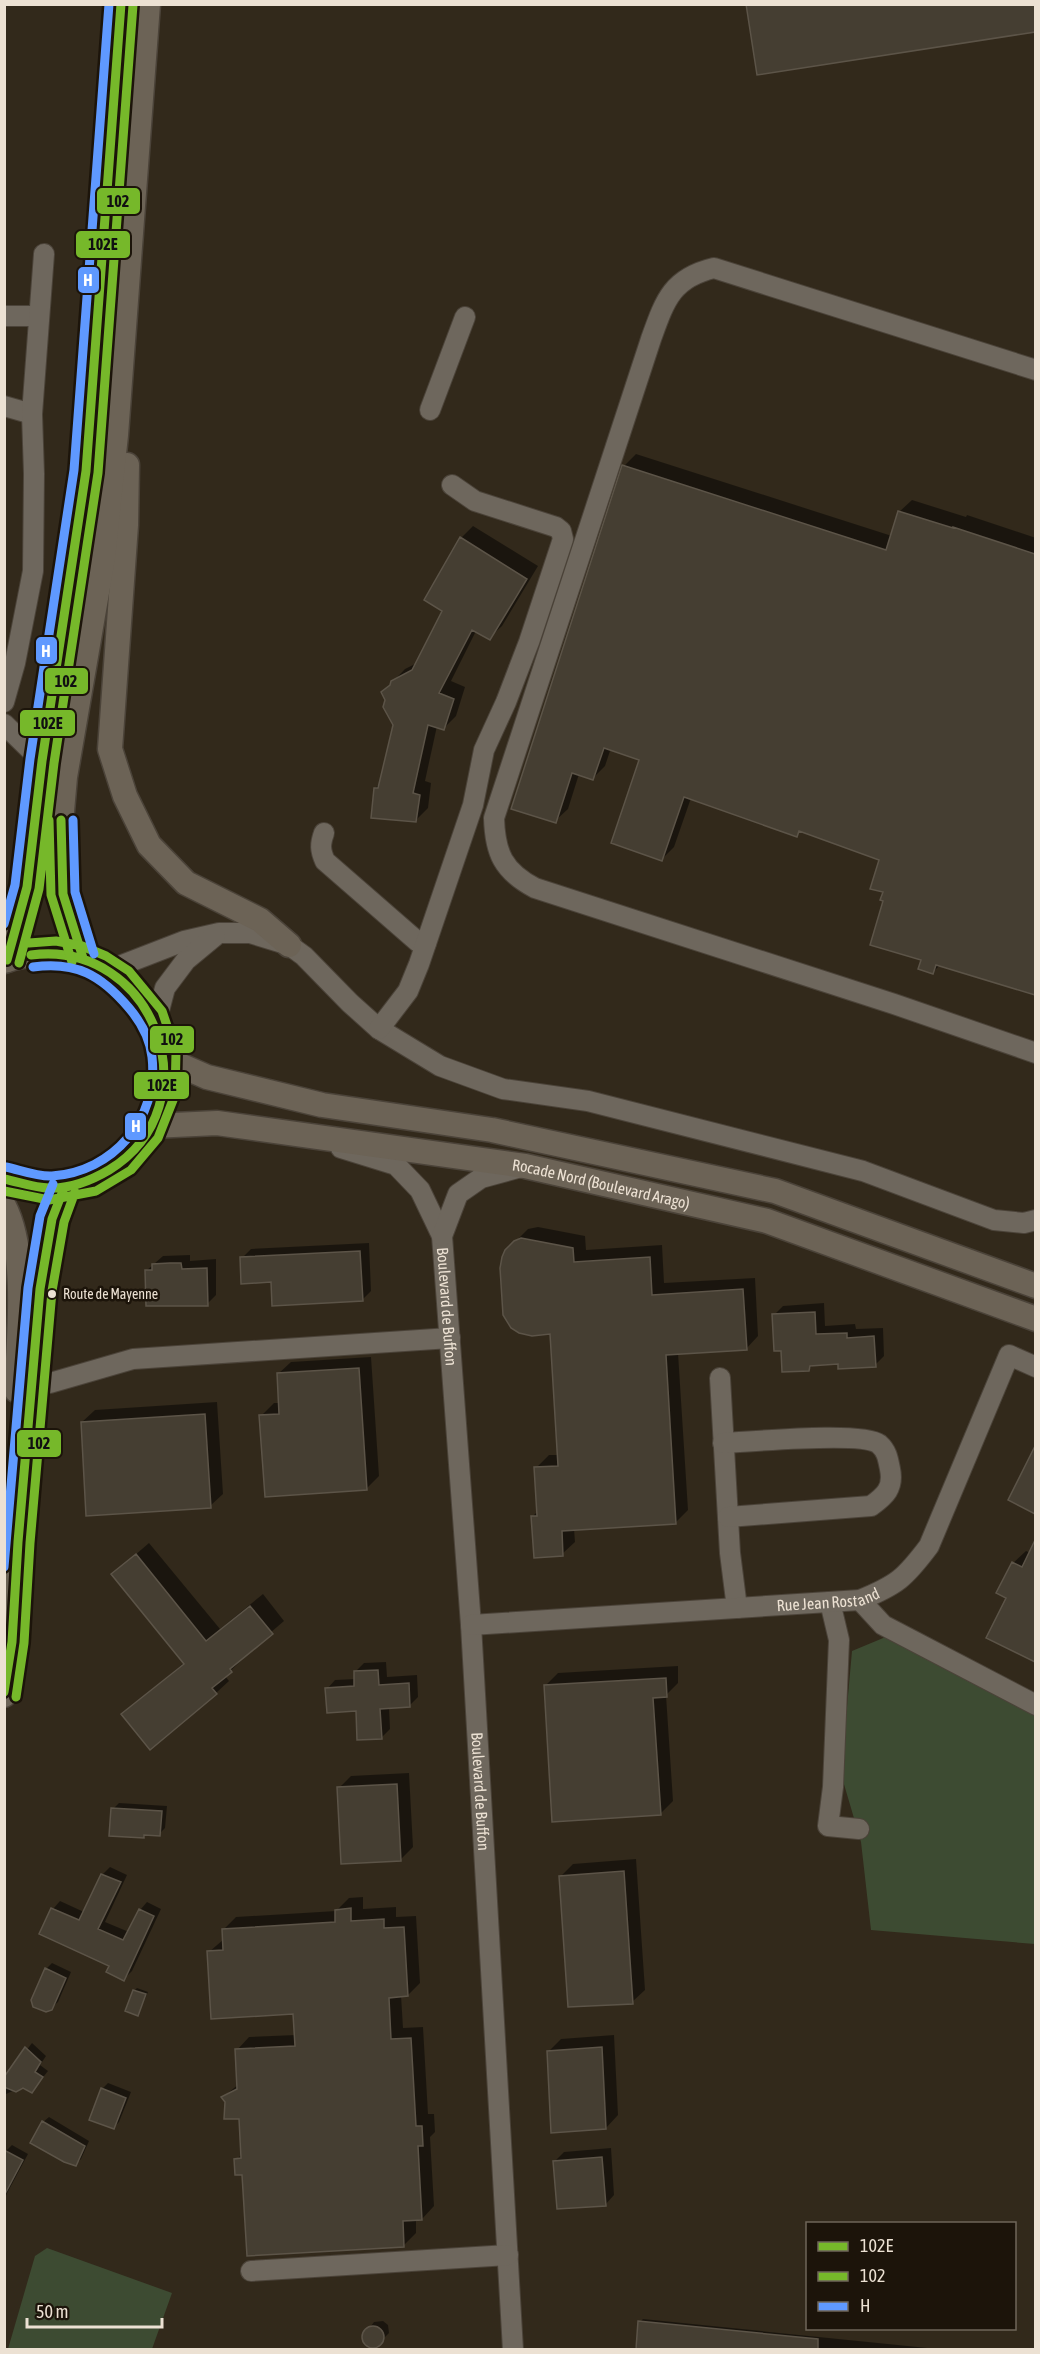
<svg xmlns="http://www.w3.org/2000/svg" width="1040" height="2354" viewBox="0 0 1040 2354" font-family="'Asap Condensed',sans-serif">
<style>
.green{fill:#3d4b32}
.shadow{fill:#0007}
.building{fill:#453e32;stroke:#5c5448;stroke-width:1.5}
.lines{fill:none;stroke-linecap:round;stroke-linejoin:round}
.minor-casing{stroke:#4b4339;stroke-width:22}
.major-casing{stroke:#4b4339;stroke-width:27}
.minor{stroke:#6e675d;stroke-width:20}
.major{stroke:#6c6356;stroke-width:24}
.bus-1-casing{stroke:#1c140a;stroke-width:14}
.bus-2-casing{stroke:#1c140a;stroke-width:14}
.bus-3-casing{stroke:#1c140a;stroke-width:14}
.bus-1{stroke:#76b82a;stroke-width:9}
.bus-2{stroke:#76b82a;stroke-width:9}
.bus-3{stroke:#5f99ff;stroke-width:9}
.bus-dot{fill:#ece1d3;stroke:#1c140a;stroke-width:2}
.labels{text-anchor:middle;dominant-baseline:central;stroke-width:5;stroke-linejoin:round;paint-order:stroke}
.bus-label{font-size:14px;fill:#ece1d3;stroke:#1c140a;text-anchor:start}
.street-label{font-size:16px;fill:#ece1d3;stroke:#1c140a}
.line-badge{stroke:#1c140a;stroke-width:2}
.badge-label{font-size:16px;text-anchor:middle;font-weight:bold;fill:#fff}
.pale-badge-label{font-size:16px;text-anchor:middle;font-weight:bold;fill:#111}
</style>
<rect width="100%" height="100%" fill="#32291b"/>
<!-- green -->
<path class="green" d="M888 1636 1035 1711V1944L871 1930 861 1842 841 1774 852 1651Z
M47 2248 172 2293 152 2349H8L35 2256Z"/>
<!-- shadow -->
<path class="shadow" d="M636 454 892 536 899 512 912 500 966 517 967 515 1036 538V994L940 965 933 972 885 900 881 860 801 830 797 835 691 798 674 847 662 859 641 759 611 748 605 766 593 778 579 774 568 809 555 821 624 466Z
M473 526 538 566 502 626 489 638 476 631 451 681 465 687 456 716 444 728 437 726 425 781 431 783 428 808 416 820 375 788 381 783 394 725 383 692 405 669 417 663 444 610 461 538Z
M538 1227 585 1236 586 1250 662 1245 664 1283 755 1278 758 1336 746 1349 678 1353 688 1510 675 1523 574 1529 575 1542 562 1554 533 1516 538 1511 536 1468 549 1455H559L552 1333 512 1327 506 1319 502 1268 506 1251 528 1229Z
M369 1243 371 1291 362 1300 272 1281 242 1258 251 1249Z
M190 1255V1261L216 1259V1295L207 1304 146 1271 163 1256Z
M824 1303 825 1326 855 1324 856 1329 883 1328 884 1356 875 1365 840 1363 814 1364 809 1369 782 1349 774 1315 783 1306Z
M371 1357 379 1476 366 1489 261 1416 274 1403H280L278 1374 291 1362Z
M217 1402 223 1494 210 1506 82 1422 95 1410Z
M1036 1451V1512L1011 1500Z
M149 1543 220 1629 263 1594 284 1621 242 1657 244 1658 225 1676 229 1681 216 1693 150 1747 123 1714 185 1662 113 1574Z
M1036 1548V1659L1035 1660 1008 1597 1013 1563 1026 1551 1031 1553Z
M386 1662 387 1677 417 1675 418 1697 409 1706 389 1707 390 1729 381 1738 357 1709 327 1689 335 1680 355 1679V1672L364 1663Z
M678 1666V1683L666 1695 673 1801 660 1814 545 1686 558 1673Z
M409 1773 413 1847 400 1860 339 1788 351 1776Z
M119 1803 167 1806 165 1828 159 1834H147L144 1837 113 1809Z
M636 1859 645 1990 632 2002 560 1877 573 1864Z
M110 1867 127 1875 105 1922 129 1932 140 1910 147 1902 161 1909 132 1971 124 1979 53 1909 60 1901 84 1912 102 1875Z
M363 1897V1909L396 1907V1917L416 1916 420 1983 408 1995H401L403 2028 423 2027 428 2114H434L435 2132 430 2137 434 2206 422 2219H416V2233L404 2245 243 2173 236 2160 243 2153 241 2117 223 2097 239 2084 237 2050 249 2037 296 2035 294 2012 209 1952 224 1939 223 1930 236 1917 336 1911 349 1898Z
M52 1963 71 1972 58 2002 51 2008 46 1969Z
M137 1988 148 1992 138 2014 134 1991Z
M614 2035 618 2115 606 2128 548 2052 561 2039Z
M32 2043 46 2056 40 2065 48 2071 32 2091 23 2086 4 2095V2075L10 2072Z
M108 2083 131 2092 119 2122 113 2128 102 2089Z
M49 2117 89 2141 81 2159 75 2165 43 2122Z
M12 2145 28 2154 4 2199V2153Z
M611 2148 614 2195 605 2205 555 2161 564 2152Z
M643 2319 947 2350H634L638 2341 640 2322Z
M383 2321 388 2325 389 2333 377 2345 370 2346 364 2341 363 2336 374 2322Z"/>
<!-- building -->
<path class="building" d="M746 4H1035V32L757 75Z
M622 465 886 550 898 511 953 528V527L1035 554V995L936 965 933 974 918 969 921 960 870 945 883 901 880 900 883 892 870 889 879 860 799 831 797 837 684 797 662 861 611 843 639 760 604 748 593 780 572 773 556 823 511 809Z
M460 537 527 579 490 640 472 630 439 693 454 699 444 730 428 725 413 793 420 795 416 822 371 818 374 788H378L393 725 383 707 385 700 381 692 390 685 391 681 412 670 442 611 424 600Z
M521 1238 573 1248 574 1262 650 1257 652 1295 743 1289 747 1350 666 1355 676 1524 562 1531 563 1556 534 1558 531 1516H537L534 1467 558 1466 550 1334 532 1336 519 1333 511 1328 503 1315 500 1268 502 1257 505 1250 514 1241Z
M360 1251 363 1301 272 1306 271 1282 241 1284 240 1257Z
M170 1263H181L182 1269 207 1268 208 1306H146L145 1270H152V1264Z
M815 1312 816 1334 847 1333V1338L874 1336 876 1367 838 1369V1364L810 1366 809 1371 782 1372 781 1351H774L772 1314Z
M359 1368 367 1490 265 1497 259 1415 279 1414 277 1373Z
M205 1414 211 1508 86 1516 81 1422Z
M1035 1446V1514L1008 1500Z
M1035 1540V1662L986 1638 1006 1598 996 1593 1012 1562 1022 1567Z
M136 1554 206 1641 250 1606 273 1634 230 1669 232 1672 212 1688 217 1694 150 1750 121 1714 184 1664 111 1574Z
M378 1670 379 1685 409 1683 410 1707 380 1709 382 1739 357 1740 356 1711 327 1713 325 1688 354 1686V1671Z
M666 1678 667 1697 653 1698 661 1815 552 1822 544 1685Z
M397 1784 401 1861 341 1864 337 1787Z
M111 1808 162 1811 160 1836 144 1835V1838L109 1836Z
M624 1871 633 2004 568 2007 559 1876Z
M101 1874 121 1882 98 1929 123 1940 139 1909 154 1916 124 1981 106 1972 109 1966 39 1934 51 1908 79 1920Z
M351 1908V1921L384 1919V1928L404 1927 408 1996 389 1998 391 2039 411 2038 416 2126H422L423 2146H418L422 2220 403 2221 404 2247 247 2256 242 2175H235L234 2159 241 2158 239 2119H224L225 2102 221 2097 237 2089 235 2049 295 2046 293 2014 211 2019 207 1951 223 1950 222 1929 335 1922V1910Z
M45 1968 66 1978 52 2010 46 2012 33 2007 31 2000Z
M133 1990 146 1994 138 2016 125 2011Z
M25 2047 41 2062 35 2072 43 2077 32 2093 23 2088 16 2092 4 2087V2077Z
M602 2047 606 2129 551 2133 547 2051Z
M101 2088 126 2098 114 2129 89 2120Z
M42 2121 85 2146 76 2166 64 2162 30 2143Z
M4 2150 23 2160 4 2196Z
M602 2157 606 2206 557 2209 553 2161Z
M638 2321 818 2339V2349H636Z
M362 2337a11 11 0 1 1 22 0a11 11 0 1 1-22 0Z"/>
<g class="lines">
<!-- minor casing -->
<g class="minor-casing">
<g id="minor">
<path d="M4 316H39"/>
<path d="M1036 370 714 268C672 278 665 300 651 339L494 818C495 853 503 871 535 888L894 1004 1036 1053"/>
<path d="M4 406 32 414"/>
<path d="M430 410 465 317"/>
<path d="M4 702 15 663 33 571 34 474 32 414 44 254"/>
<path d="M4 724 42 761"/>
<path d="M324 833C320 844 320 850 325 861L418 942 426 943"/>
<path d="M109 970 184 941 219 933H250L289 945 304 956 350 1003 379 1029 440 1066 503 1089 588 1101 863 1171 994 1220 1024 1223 1036 1220"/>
<path d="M156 1022 165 988 186 960 215 936"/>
<path d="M379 1029 408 991 419 964 473 805 484 750 506 702 529 642 563 539 561 531 556 527 475 501 452 485"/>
<path id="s1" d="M341 1148 396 1165 420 1190 442 1236 471 1625 513 2350"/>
<path d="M442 1236 458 1194 481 1178 521 1167"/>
<path d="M720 1378 730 1553 737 1608"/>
<path d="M32 1383H50L133 1359 450 1338"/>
<path d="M723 1443C751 1442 861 1431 879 1444 887 1451 888 1459 890 1469 894 1488 885 1496 871 1506L728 1517"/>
<path d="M4 1493 10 1487"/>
<path d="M860 1600 883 1625 1036 1705"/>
<path d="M830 1602 839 1640 833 1787 828 1826 859 1829"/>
<path id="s2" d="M471 1625 860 1600C897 1585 905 1578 929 1546L1009 1355 1036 1367"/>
<path d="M251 2271 508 2255"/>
</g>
</g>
<!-- major casing -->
<g class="major-casing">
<g id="major">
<path d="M127 465 126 525 110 749 125 796 149 845 186 883 260 920 289 945"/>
<path d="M83 958 63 894 60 834 65 777 103 558 116 435 148 4"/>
<path d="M7 960 27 887 42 761 86 471 121 4"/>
<path d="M4 961C34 950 69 951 97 964 118 974 135 990 147 1009 209 1104 109 1220 4 1179"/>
<path d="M166 1059 207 1077 322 1105 492 1130 775 1191 1036 1286"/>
<path id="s3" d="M152 1126 217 1123 525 1166 767 1221 1036 1319"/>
<path d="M4 1206C28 1252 19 1339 16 1390"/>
<path d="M4 1695 12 1642 18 1542 40 1289 52 1219 64 1188"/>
</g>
</g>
<!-- minor -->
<use href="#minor" class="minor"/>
<!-- major -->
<use href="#major" class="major"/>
<!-- bus-1 casing -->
<g class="bus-1-casing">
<path id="bus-1" d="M61 820 63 894 83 958
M7 960 27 887 42 761 86 471 121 4
M4 1179C19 1182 35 1188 49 1188 70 1189 92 1180 109 1170 215 1105 155 939 31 955
M4 1692 12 1642 18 1542 40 1289 52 1219 64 1188"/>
</g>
<!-- bus-2 casing -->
<g class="bus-2-casing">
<path id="bus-2" d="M49 820 51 895 72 962
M19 963 39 889 54 763 98 473 133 5
M4 1191 49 1200 96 1191 131 1170 158 1138 175 1095 176 1052 162 1011 129 971 106 956 82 946 56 941 29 943
M16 1697 24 1643 30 1543 52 1291 64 1222 75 1192"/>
</g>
<!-- bus-3 casing -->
<g class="bus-3-casing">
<path id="bus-3" d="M73 820 75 892 94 954
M4 924 15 885 30 759 74 470 109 4
M6 1167C20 1170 38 1177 52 1176 113 1172 159 1119 152 1057 150 1039 140 1021 129 1008 101 975 76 961 33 967
M4 1567 28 1288 40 1216 53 1184"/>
</g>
<!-- bus-1 -->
<use href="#bus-1" class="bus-1"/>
<!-- bus-2 -->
<use href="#bus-2" class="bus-2"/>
<!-- bus-3 -->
<use href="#bus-3" class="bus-3"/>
</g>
<!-- markers -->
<circle class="bus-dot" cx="52" cy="1294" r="5"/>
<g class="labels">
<!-- bus labels -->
<g class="bus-label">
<text x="63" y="1294">Route de Mayenne</text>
</g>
<!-- street labels -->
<g class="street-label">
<text stroke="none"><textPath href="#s3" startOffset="454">Rocade Nord (Boulevard Arago)</textPath></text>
<text stroke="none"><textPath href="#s1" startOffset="214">Boulevard de Buffon</textPath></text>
<text stroke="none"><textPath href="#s2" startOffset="358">Rue Jean Rostand</textPath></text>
<text stroke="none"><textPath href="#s1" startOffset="700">Boulevard de Buffon</textPath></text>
</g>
</g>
<g class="line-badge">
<rect x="96" y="187" width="45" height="28" rx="6" fill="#76b82a"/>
<rect x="75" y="230" width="56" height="29" rx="6" fill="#76b82a"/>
<rect x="77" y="266" width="23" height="28" rx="6" fill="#5f99ff"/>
<rect x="35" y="636" width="23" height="29" rx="6" fill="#5f99ff"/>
<rect x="44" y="667" width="45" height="28" rx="6" fill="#76b82a"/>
<rect x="19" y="709" width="57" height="28" rx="6" fill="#76b82a"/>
<rect x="149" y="1025" width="46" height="29" rx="6" fill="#76b82a"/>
<rect x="133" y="1071" width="57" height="29" rx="6" fill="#76b82a"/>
<rect x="124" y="1112" width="23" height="29" rx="6" fill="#5f99ff"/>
<rect x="16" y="1429" width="46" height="29" rx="6" fill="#76b82a"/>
</g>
<g class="badge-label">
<text x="88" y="286">H</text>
<text x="46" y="657">H</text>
<text x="136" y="1132">H</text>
</g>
<g class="pale-badge-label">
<text x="118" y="207">102</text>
<text x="103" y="250">102E</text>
<text x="66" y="687">102</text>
<text x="48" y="729">102E</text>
<text x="172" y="1045">102</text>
<text x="162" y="1091">102E</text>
<text x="39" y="1449">102</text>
</g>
<!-- border -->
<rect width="1040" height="2354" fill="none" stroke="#ece1d3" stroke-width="12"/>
<!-- legend -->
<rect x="806" y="2222" width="210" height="108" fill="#1c140a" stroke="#6f665a" stroke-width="1.5"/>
<rect x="818" y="2242" width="30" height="9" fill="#76b82a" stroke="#6f665a" stroke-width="1.5"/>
<text x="860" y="2252" font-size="18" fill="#ece1d3">102E</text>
<rect x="818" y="2272" width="30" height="9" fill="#76b82a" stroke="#6f665a" stroke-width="1.5"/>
<text x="860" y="2282" font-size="18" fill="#ece1d3">102</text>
<rect x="818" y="2302" width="30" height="9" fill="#5f99ff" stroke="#6f665a" stroke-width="1.5"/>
<text x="860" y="2312" font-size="18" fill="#ece1d3">H</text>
<!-- scale -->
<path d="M27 2318v9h135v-9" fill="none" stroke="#ece1d3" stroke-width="3"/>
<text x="36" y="2318" font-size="18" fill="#ece1d3" stroke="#1c140a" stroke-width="4.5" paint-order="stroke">50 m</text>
</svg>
